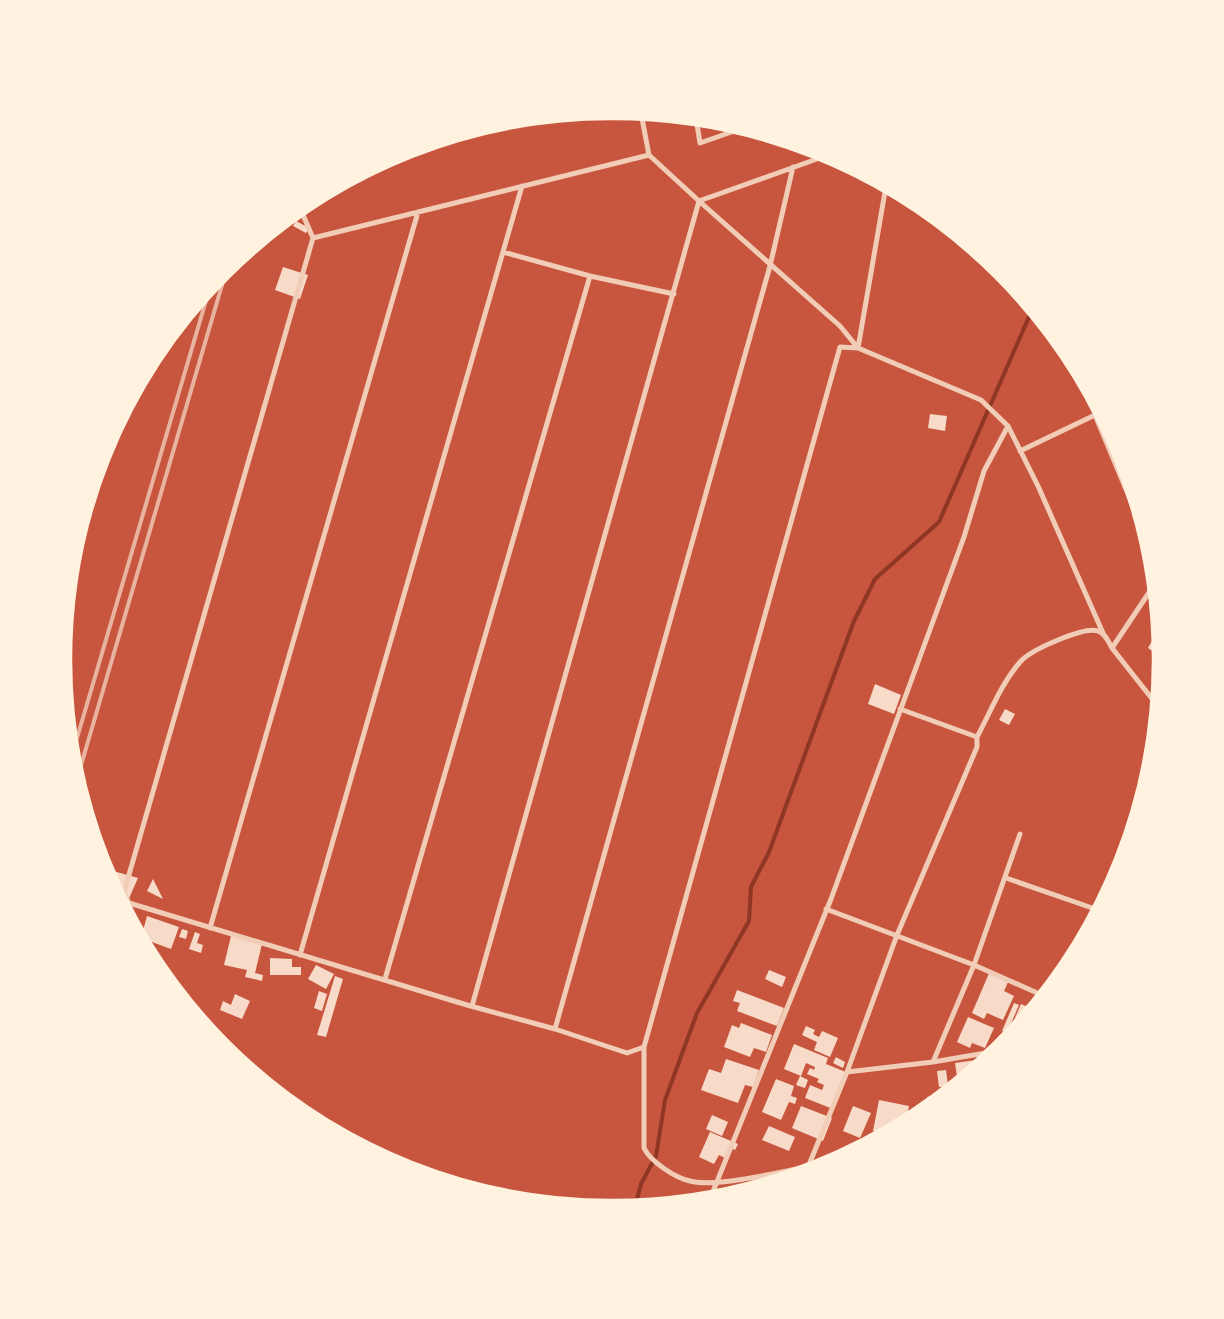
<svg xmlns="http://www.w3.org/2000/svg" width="1224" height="1319" viewBox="0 0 1224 1319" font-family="'PT Sans Narrow',sans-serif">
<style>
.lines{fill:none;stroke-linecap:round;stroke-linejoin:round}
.stream{stroke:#8f3625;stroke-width:4}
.building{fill:#f7dbc8}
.minor{stroke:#f1ccb7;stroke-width:5}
.rail{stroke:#e9b49f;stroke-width:4}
.rim{fill:none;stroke:#fff3e0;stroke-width:2.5}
</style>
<rect width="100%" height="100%" fill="#c8553d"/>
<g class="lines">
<!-- stream -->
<path class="stream" d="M635 1207 641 1184 656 1156 665 1100 697 1013 749 921 751 887 769 852 854 621 875 579 939 522 1032 310"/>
</g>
<!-- building -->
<path class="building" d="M296 221 309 228 306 233 293 226Z
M283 267 308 275 300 299 275 290Z
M930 414 947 416 945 431 928 428Z
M1154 637 1160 640V644L1155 653 1148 648Z
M875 684 901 695 894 714 868 704Z
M1005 709 1015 714 1009 725 999 720Z
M106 869 138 878 127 903 121 901 105 872Z
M153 879 163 899 147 891Z
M147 916 179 927 171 949 141 938Z
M182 929 188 931 186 939 179 937Z
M195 932 200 934 197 943 203 945 201 953 189 949Z
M231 936 262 944 255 973 263 975 262 981 245 977 247 970 224 965Z
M270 958 292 959V967H301V975H270Z
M316 965 334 974 326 989 308 979Z
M769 970 786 977 782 987 765 979Z
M990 971 1009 980 1004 991 1014 996 1003 1020 987 1013 984 1019 972 1013Z
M335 976 343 979 326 1037 317 1035Z
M737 990 784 1008 777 1026 737 1011 740 1003 733 1001Z
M319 991 327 994 322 1011 314 1008Z
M235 994 250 1001 242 1019 220 1010 223 1001 231 1005Z
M1014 1003 1019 1005 1007 1033 1002 1031Z
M1021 1004 1033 1009 1011 1035 1008 1034Z
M968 1017 994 1028 985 1048 972 1043 970 1048 957 1042Z
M741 1023 772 1035 766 1052 754 1048 750 1057 724 1047 732 1025 739 1028Z
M806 1026 815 1030 813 1034 819 1037 822 1031 838 1038 830 1057 814 1050 817 1042 802 1035Z
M794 1044 828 1058 826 1064 848 1073 833 1109 805 1098 810 1085 822 1090 824 1085 817 1082 819 1079 807 1074 810 1068 814 1070 815 1067 806 1063 801 1076 784 1069Z
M836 1057 845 1062 843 1068 833 1063Z
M726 1059 759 1070 753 1087 745 1085 738 1103 701 1090 709 1069 721 1073Z
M983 1059V1062L958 1083 955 1063Z
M946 1070 948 1086 939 1087 937 1071Z
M800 1076 808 1080 805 1088 796 1085Z
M776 1079 794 1086 791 1096 797 1098 795 1104 789 1102 781 1120 762 1112Z
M941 1094H944L929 1107 927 1097Z
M879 1100 909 1106 906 1123 898 1127 894 1126 893 1129 886 1133 873 1131Z
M801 1106 832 1118 823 1141 792 1128Z
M853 1106 871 1113 860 1138 843 1131Z
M712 1115 728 1122 722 1136 706 1129Z
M769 1126 795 1137 789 1151 762 1140Z
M710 1132 738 1144 735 1150 730 1148 725 1158 719 1155 714 1164 699 1157Z"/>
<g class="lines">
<!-- minor -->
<path class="minor" d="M696 118 700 143 743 128
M649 155 699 201 828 155
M300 208 313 238 124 892 129 903 467 1005 555 1029 627 1053 644 1047 840 347 858 348 981 400 1008 426 1038 486 1103 633
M313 238 649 155 641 113
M503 252 590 276
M1097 407 1095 415 1148 542
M1020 451 1095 415
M1154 585 1112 648 1157 705
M900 709 977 737
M1006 878 1098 910
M826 909 974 965 1044 996
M210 928 418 212
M300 955 522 186
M385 979 590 276 674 294
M472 1006 699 201 840 326 858 348 886 186
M555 1029 770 266 793 167
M644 1047V1148C650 1161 675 1178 690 1181 718 1189 801 1167 834 1161
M933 1062 974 965 1020 834
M847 1072 933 1062 997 1051
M806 1172 847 1072 897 935 977 747V737C990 713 1002 682 1021 661 1031 650 1084 626 1098 631 1105 633 1108 641 1112 648
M710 1199 831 899 964 537 984 471 1008 426"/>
<!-- rail -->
<path class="rail" d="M72 755 210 287
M77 779 227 268"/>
</g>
<!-- crop -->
<path d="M0 0H1224V1319H0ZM611 119H613A540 540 0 0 1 1153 659V660A540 540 0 0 1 613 1200H611A540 540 0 0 1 71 660V659A540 540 0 0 1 611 119Z" fill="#fff3e0" fill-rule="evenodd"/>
<path class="rim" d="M611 119H613A540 540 0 0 1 1153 659V660A540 540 0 0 1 613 1200H611A540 540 0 0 1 71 660V659A540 540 0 0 1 611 119Z"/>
</svg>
